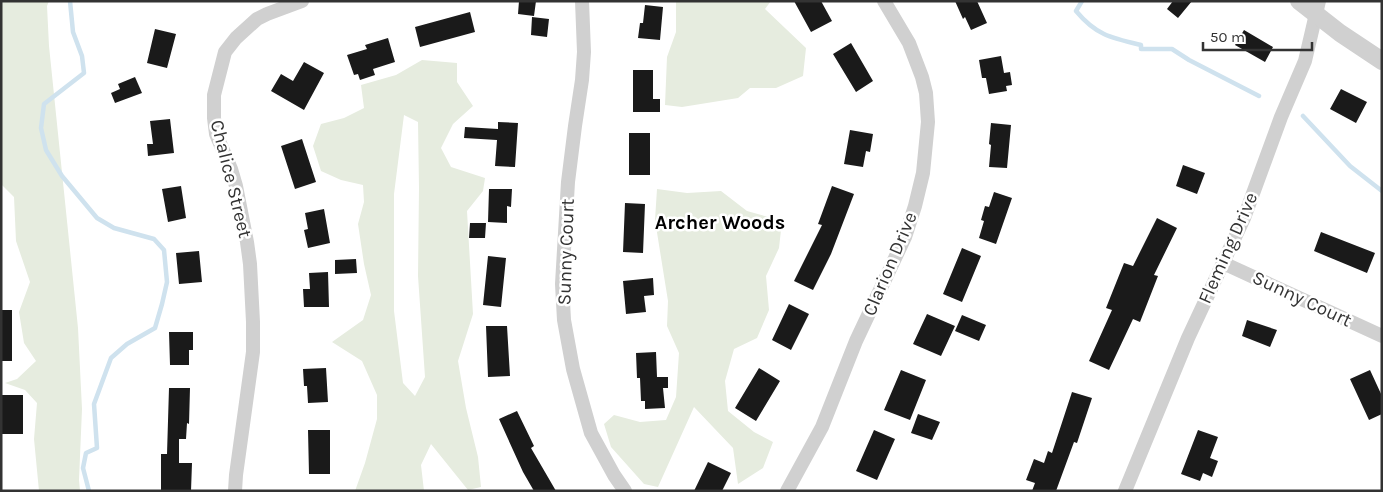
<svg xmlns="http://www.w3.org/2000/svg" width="1383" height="492" viewBox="0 0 1383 492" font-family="Karla,sans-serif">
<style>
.green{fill:#e6ecdf;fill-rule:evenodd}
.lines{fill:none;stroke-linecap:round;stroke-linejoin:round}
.stream{stroke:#cfe2ee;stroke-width:4.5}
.building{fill:#1a1a1a}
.minor{stroke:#d0d0d0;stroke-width:14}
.tertiary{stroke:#d0d0d0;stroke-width:18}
.labels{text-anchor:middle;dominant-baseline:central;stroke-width:5;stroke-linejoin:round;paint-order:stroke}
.street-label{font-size:19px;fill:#333;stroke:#fff}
.neighbourhood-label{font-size:20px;font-weight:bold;fill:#000;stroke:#fff}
</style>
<rect width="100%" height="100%" fill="#fff"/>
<!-- green -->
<path class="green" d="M1 1H49L47 6 49 46 78 328 82 409 79 480 80 491H39L34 439 37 403 25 390 5 383 17 379 36 361 24 343 19 312 30 282 16 241 14 197 1 184Z
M676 1H771L765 9 806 48 803 76 776 88H750L738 98 682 107 665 105 667 57 676 32Z
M422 60 457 63V82L473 106 453 124 441 148 451 167 485 178 483 191 467 211 473 314 458 361 466 408 478 457 481 487 468 490 431 444 421 465 424 491H355L365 463 377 419V395L362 361 332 342 363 320 371 295 364 264 358 224 364 202 363 185 341 180 321 171 313 146 321 124 344 118 364 108 361 85 396 75ZM404 115 418 122 419 188 418 276 425 377 415 396 403 383 394 311V194Z
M657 189 687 193 721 191 747 211 782 221 779 248 766 276 769 310 757 338 734 349 725 381 728 411 754 432 773 442 763 468 738 484 733 448 694 407 658 487 644 484 611 447 604 424 614 415 640 422 666 420 676 397 679 353 667 326 668 301 655 220Z"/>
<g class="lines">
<!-- stream -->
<path class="stream" d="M70 1 73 32 82 56 84 73 44 104 41 128 46 150 62 176 97 218 114 228 154 239 164 250 167 282 162 304 155 328 127 344 111 358 94 404 97 448 86 453 83 468 89 491
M1082 1 1076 11C1096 35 1111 38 1141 45V49H1172L1189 60 1259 96
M1303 116 1350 166 1382 191"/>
</g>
<!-- building -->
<path class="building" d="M519 1H536L534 16 518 14Z
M794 1H821L832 21 811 32Z
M955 1H977L987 23 971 30 965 17 963 19Z
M1173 1H1192L1178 18 1167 9Z
M645 5 663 7 660 40 638 38 640 23H643Z
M470 12 475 32 420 47 415 27Z
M532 17 549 19 547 37 531 35Z
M155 29 176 34 167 68 147 63Z
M1244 30 1273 47 1265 62 1235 45Z
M388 38 395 62 373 69 375 75 360 80 358 74 354 75 347 55 367 49 365 45Z
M851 43 873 81 856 92 833 54Z
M1001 56 1004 73 1010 72 1012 85 1006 86 1007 91 989 94 986 78H982L979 60Z
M304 62 324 73 304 110 271 91 281 74 293 81Z
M633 70H653V99H660V112H633Z
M135 77 142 93 115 103 111 93 120 89 118 84Z
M1341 89 1367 102 1356 123 1330 109Z
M170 119 174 153 148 156 147 144H153L150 121Z
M498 122 518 123 515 167 495 166 497 140 464 138 465 127 498 129Z
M991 123 1011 125 1007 168 989 167 991 145 989 144Z
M850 130 873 134 870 152 866 151 863 167 844 164Z
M629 133H650V175H629Z
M302 139 316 182 295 189 281 146Z
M1183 165 1205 173 1197 194 1176 186Z
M181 186 186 218 168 222 162 189Z
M832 186 854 194 831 254 813 290 794 281 822 225 818 224Z
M489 189H512L511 207 507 206V223L488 222Z
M994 192 1012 198 996 244 979 238 984 221 981 220 985 206 989 207Z
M625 203 645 204 643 253 623 252Z
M324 209 330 243 308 248 304 230 308 229 305 213Z
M1157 218 1177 228 1154 275 1158 276 1140 322 1133 319 1109 370 1089 361 1112 310 1106 308 1124 263 1133 266Z
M470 223H486L485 238H469Z
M1321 232 1375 253 1367 273 1314 251Z
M962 248 981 256 962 302 943 294Z
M199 251 202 282 179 284 176 253Z
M488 256 506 258 501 307 483 305Z
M356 259 357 273 335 274V260Z
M328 272 329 307H304L303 289H310L309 273Z
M653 278 654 295 644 296 646 312 626 314 623 281Z
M789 304 809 314 791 350 772 340Z
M1 310H12V361H1Z
M927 314 955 326 941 356 913 344Z
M962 315 986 325 979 341 955 331Z
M1247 320 1277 330 1270 347 1242 336Z
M486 326H507L510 376 488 377Z
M169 332H193V350H189V365H170Z
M656 352 657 377H668V388H663L665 408 645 409V401H641L640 378H637L636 353Z
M326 368 328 402 308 403 307 386H304L303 369Z
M759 368 780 381 756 421 735 408Z
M901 370 926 380 910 420 884 410Z
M1370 370 1382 396V414L1369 420 1350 379Z
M169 388H190L189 424 187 423 186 439H179V463H192L191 491H161V454H167Z
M1072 392 1092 398 1077 443 1074 442 1056 491H1032L1035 483 1026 480 1034 459 1044 463 1048 451 1052 453Z
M1 395H23V434H1Z
M517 411 534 446 531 448 556 491H534L523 472 499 419Z
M918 414 940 422 932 440 911 433Z
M308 430H330V474H309Z
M874 430 895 439 877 480 856 471Z
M1198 430 1218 437 1210 458 1218 461 1212 477 1203 473 1200 481 1181 474Z
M708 462 731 473 722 491H694Z"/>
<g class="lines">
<!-- minor -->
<path class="minor" d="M582 1 584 52 582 80 575 126 568 182 562 284 564 320 573 369 591 433 614 475 625 491
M1223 263 1382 336
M235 491 236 475 253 352V322L250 264 247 242 236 186 231 169 216 134 214 118V95L225 52 236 38 257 19 267 14 302 1
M787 491 822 427 856 341 905 237 915 206 923 173 928 122 926 93 922 77 909 43 884 1
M1125 491 1188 338 1244 218 1281 117 1305 61 1319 1"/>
<!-- tertiary -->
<path class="tertiary" d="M1299 1 1340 33 1382 61"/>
</g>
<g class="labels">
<!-- street labels -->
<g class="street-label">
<text transform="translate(231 179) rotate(76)">Chalice Street</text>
<text transform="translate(1228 248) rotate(-66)">Fleming Drive</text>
<text transform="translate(566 252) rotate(-88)">Sunny Court</text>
<text transform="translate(890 264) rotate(-67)">Clarion Drive</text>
<text transform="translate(1302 299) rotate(25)">Sunny Court</text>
</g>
<!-- neighbourhood labels -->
<g class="neighbourhood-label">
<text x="720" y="222">Archer Woods</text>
</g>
</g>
<!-- border -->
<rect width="1383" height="492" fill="none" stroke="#333333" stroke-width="5"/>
<!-- scale -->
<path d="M1203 42v8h109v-8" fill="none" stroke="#333333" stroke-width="2.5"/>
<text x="1210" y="42" font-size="15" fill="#333333" stroke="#ffffff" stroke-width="4" paint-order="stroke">50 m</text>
</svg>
